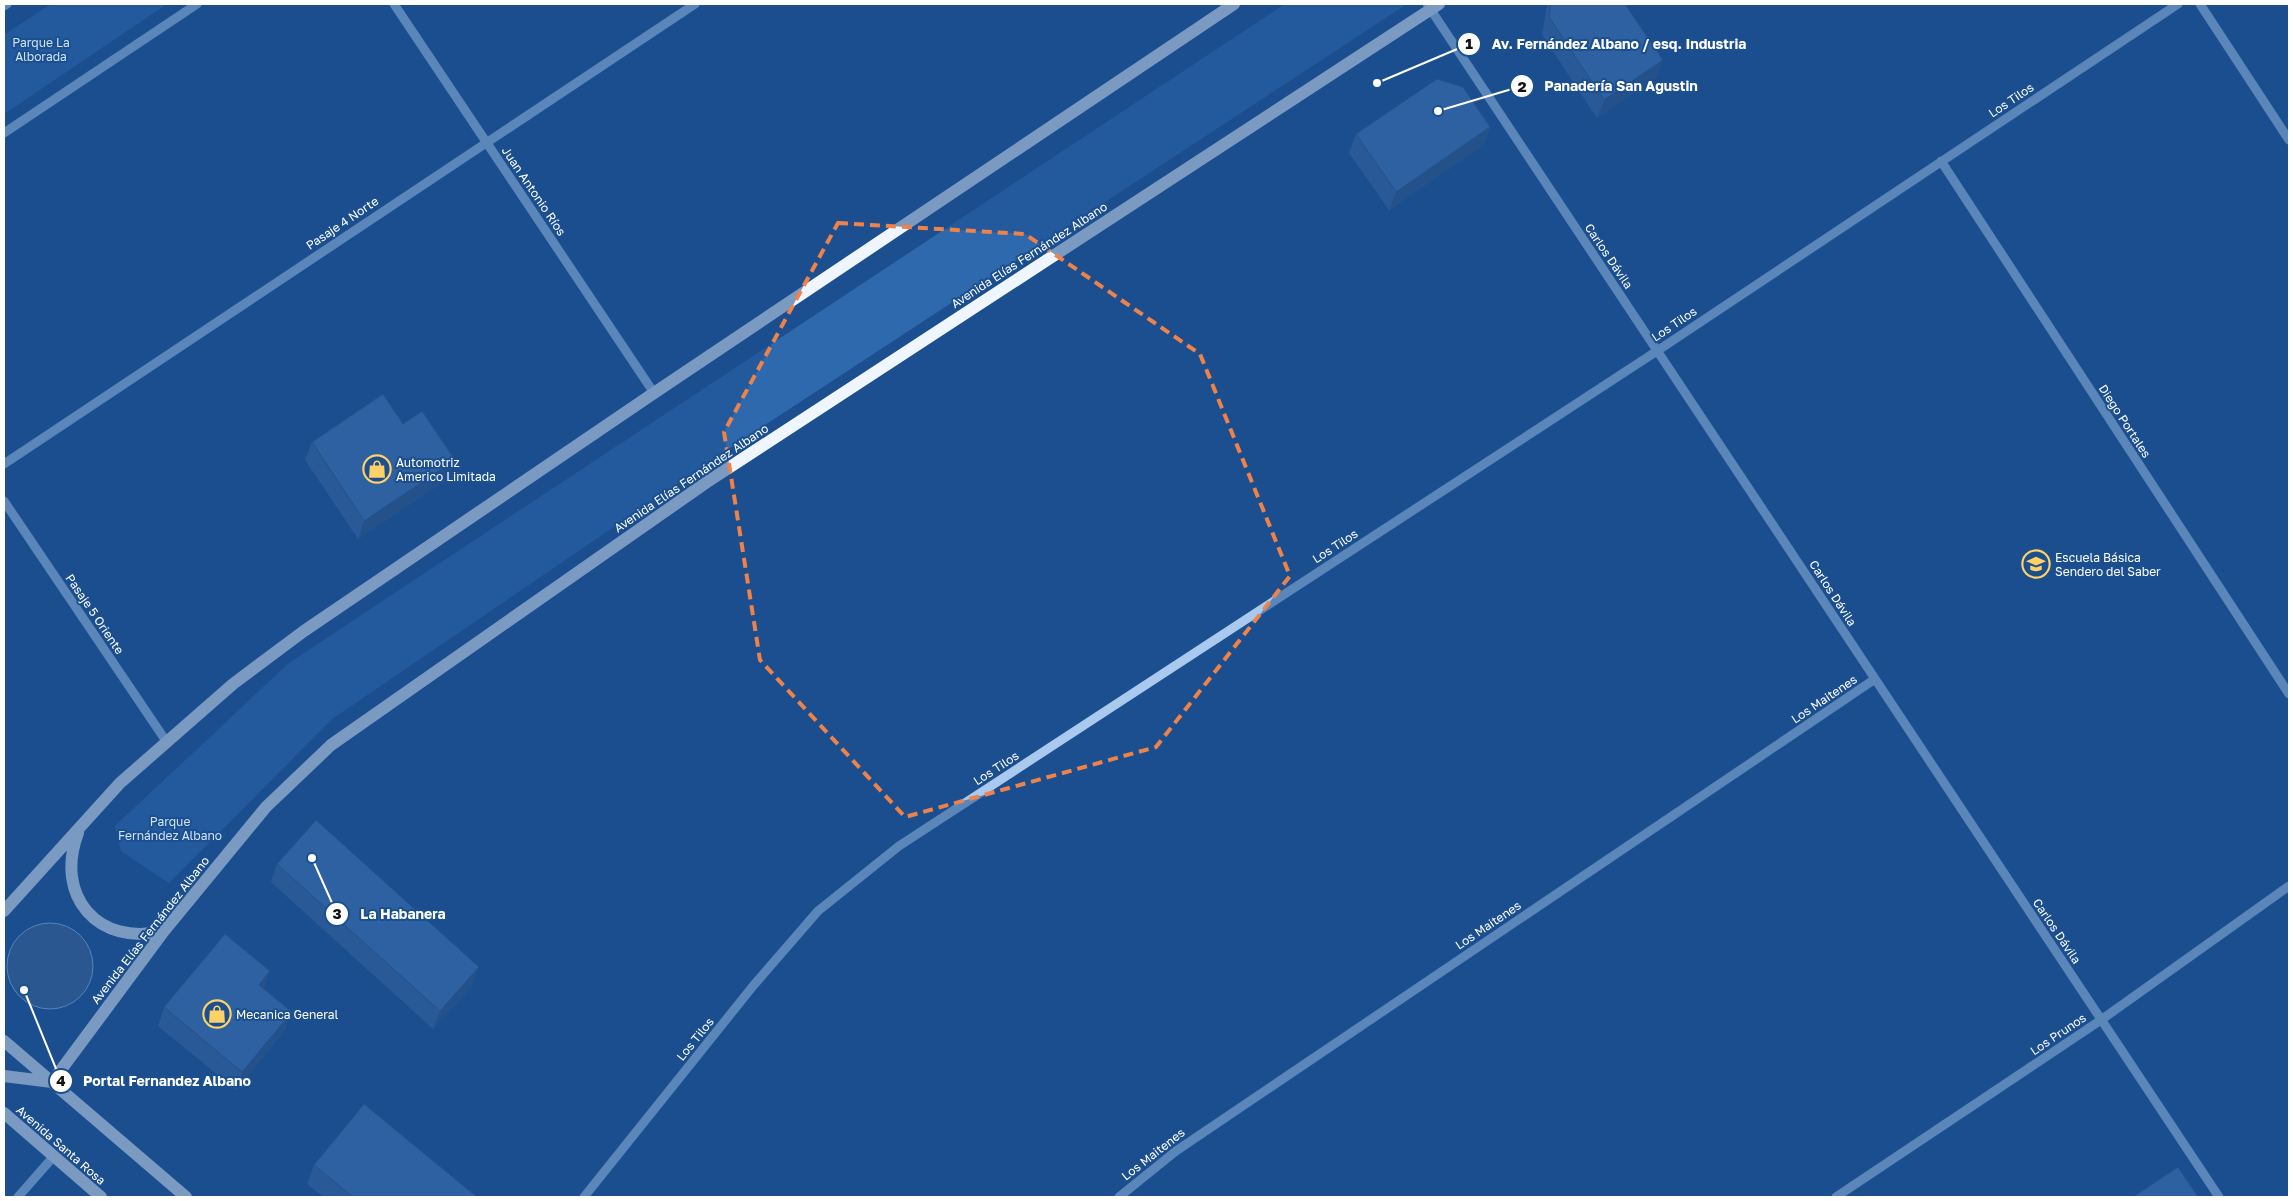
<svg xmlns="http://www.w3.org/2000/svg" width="2293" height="1201" viewBox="0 0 2293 1201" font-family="'Golos Text',sans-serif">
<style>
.green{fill:#2e69ad}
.water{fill:#3c6290;stroke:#9cc4f0}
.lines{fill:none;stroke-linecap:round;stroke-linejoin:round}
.minor{stroke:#a9c9ee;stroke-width:9}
.major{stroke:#f0f6ff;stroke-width:12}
.wall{fill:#3a679d}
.shaded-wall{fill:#305480}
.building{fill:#4478b7;stroke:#305480}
.marked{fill:none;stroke:#ee8249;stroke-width:4;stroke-dasharray:10 6;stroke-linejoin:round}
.labels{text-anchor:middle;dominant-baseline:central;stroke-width:4;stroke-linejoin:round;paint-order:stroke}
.park-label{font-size:12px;fill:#cfe3fa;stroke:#1b4f8f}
.street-label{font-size:12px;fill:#fff;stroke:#1b4f8f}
.poi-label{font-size:12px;fill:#fff;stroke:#1b4f8f;text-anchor:start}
.leader{fill:none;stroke:#fff;stroke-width:2}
.callout-dot{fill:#fff;stroke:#1b4f8f;stroke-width:2}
.mark-label{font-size:15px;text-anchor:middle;font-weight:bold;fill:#111}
.callout-label{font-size:14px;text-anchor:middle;font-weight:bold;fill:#fff;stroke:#1b4f8f;stroke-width:4;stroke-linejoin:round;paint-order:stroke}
</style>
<rect width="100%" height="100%" fill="#1b4f8f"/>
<!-- green -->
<path class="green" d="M51 4H167L4 114V35Z
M1285 4H1407L721 454 332 719 169 883 121 851 115 826 289 663Z"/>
<!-- water -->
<path class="water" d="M7 966a43 43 0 1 1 86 0a43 43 0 1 1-86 0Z"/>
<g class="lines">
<!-- minor -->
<path class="minor" d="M394 4 654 393
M1427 4 2219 1197
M2200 4 2289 140
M4 6 7 4
M4 133 197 4
M1941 161 2289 694
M4 464 695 4
M4 501 166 741
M18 1197 54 1156
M584 1197 753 986 818 911 899 846 1657 351 2178 4
M1119 1197 1176 1151 1875 679
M1836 1197 2101 1020 2289 886"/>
<!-- major -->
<path class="major" d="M78 833C54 896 98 947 164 931
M4 911 120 783 233 684 304 631 654 393 1234 4
M4 1041 186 1197
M4 1076 52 1082
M52 1082 164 931 266 807 331 745 707 482 1439 4
M4 1113 101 1197"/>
</g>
<!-- wall -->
<path class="wall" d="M1547 4H1625L1656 78 1597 118 1542 35Z
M1490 127 1484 145 1389 210 1349 153 1356 134Z
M403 424 448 479 358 539 305 460 312 442Z
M277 864 472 986 433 1029 271 882Z
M270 971 264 988 285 1030 236 1090 158 1026 164 1007Z
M314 1165 477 1197H324L307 1184Z"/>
<!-- shaded-wall -->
<path class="shaded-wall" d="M1663 60 1656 78 1597 118 1604 100Z
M1490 127 1484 145 1389 210 1396 192Z
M455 460 448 479 358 539 364 521Z
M479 967 472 986 433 1029 440 1011Z
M270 971 263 990 259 985Z
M292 1012 285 1030 236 1090 242 1072Z"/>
<!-- building -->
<path class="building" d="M1551 4H1625L1663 60 1604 100 1549 17Z
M1437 79 1463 87 1490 127 1396 192 1356 134Z
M383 394 403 424 422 411 455 460 364 521 312 442Z
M316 820 479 967 440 1011 277 864Z
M225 934 270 971 259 985 292 1012 242 1072 164 1007Z
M364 1104 477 1197H353L314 1165Z
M2178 1167 2198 1197H2133Z"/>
<!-- marked area -->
<path d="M0 0H2293V1201H0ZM838 223 1025 234 1200 354 1290 576 1156 747 905 817 760 660 724 432Z" fill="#1b4f8f" fill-opacity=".55" fill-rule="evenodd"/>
<path class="marked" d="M838 223 1025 234 1200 354 1290 576 1156 747 905 817 760 660 724 432Z"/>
<!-- icons -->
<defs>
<g id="shop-ring" transform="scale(1.4375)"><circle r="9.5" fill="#1b4f8f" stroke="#ffd166" stroke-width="1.5"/><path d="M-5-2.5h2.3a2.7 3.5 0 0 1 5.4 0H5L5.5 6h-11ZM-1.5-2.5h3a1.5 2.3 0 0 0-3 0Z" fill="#ffd166"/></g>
<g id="school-ring" transform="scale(1.4375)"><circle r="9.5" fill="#1b4f8f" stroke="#ffd166" stroke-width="1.5"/><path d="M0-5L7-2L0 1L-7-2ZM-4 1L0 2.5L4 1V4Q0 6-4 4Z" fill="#ffd166"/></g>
</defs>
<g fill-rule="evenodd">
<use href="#shop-ring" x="377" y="469"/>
<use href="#school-ring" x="2036" y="564"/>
<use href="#shop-ring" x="217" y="1014"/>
</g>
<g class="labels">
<!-- park labels -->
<g class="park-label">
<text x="41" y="42">Parque La<tspan x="41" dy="14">Alborada</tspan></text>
<text x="170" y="821">Parque<tspan x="170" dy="14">Fernández Albano</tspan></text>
</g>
<!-- street labels -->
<g class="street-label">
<text transform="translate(2011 100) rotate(-34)">Los Tilos</text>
<text transform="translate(534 191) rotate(56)">Juan Antonio Ríos</text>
<text transform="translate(342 223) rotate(-34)">Pasaje 4 Norte</text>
<text transform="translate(1029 255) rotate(-33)">Avenida Elías Fernández Albano</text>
<text transform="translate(1609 256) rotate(56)">Carlos Dávila</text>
<text transform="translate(1674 324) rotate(-34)">Los Tilos</text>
<text transform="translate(2125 421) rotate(57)">Diego Portales</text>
<text transform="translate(691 478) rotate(-34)">Avenida Elías Fernández Albano</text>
<text transform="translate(1335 546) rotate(-33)">Los Tilos</text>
<text transform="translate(1833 593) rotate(57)">Carlos Dávila</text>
<text transform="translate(95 614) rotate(56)">Pasaje 5 Oriente</text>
<text transform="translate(1824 699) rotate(-34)">Los Maitenes</text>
<text transform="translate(996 768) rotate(-33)">Los Tilos</text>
<text transform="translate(1488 925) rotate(-34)">Los Maitenes</text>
<text transform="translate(150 930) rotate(-52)">Avenida Elías Fernández Albano</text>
<text transform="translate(2057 931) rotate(56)">Carlos Dávila</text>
<text transform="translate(2058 1034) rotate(-34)">Los Prunos</text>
<text transform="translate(695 1039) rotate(-51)">Los Tilos</text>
<text transform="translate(61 1145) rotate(41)">Avenida Santa Rosa</text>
<text transform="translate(1153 1154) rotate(-38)">Los Maitenes</text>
</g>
<!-- poi labels -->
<g class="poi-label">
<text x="396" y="462">Automotriz<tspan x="396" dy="14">Americo Limitada</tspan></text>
<text x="2055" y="557">Escuela Básica<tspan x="2055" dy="14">Sendero del Saber</tspan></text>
<text x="236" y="1014">Mecanica General</text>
</g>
</g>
<!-- callouts -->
<path class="leader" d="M1377 83L1469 44M1438 111L1522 86M312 858L337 914M24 990L61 1081"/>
<g class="callout-dot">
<circle cx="1377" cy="83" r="5"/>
<circle cx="1438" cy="111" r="5"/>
<circle cx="312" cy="858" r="5"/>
<circle cx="24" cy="990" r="5"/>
<circle cx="1469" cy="44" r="12"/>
<circle cx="1522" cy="86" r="12"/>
<circle cx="337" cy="914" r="12"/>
<circle cx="61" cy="1081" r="12"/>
</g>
<g class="mark-label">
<text x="1469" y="49">1</text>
<text x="1522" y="92">2</text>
<text x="337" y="919">3</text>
<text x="61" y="1086">4</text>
</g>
<g class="callout-label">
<text x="1619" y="49">Av. Fernández Albano / esq. Industria</text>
<text x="1621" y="91">Panadería San Agustin</text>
<text x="403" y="919">La Habanera</text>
<text x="167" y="1086">Portal Fernandez Albano</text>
</g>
<!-- border -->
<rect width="2293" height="1201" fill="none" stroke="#ffffff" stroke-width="10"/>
</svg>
